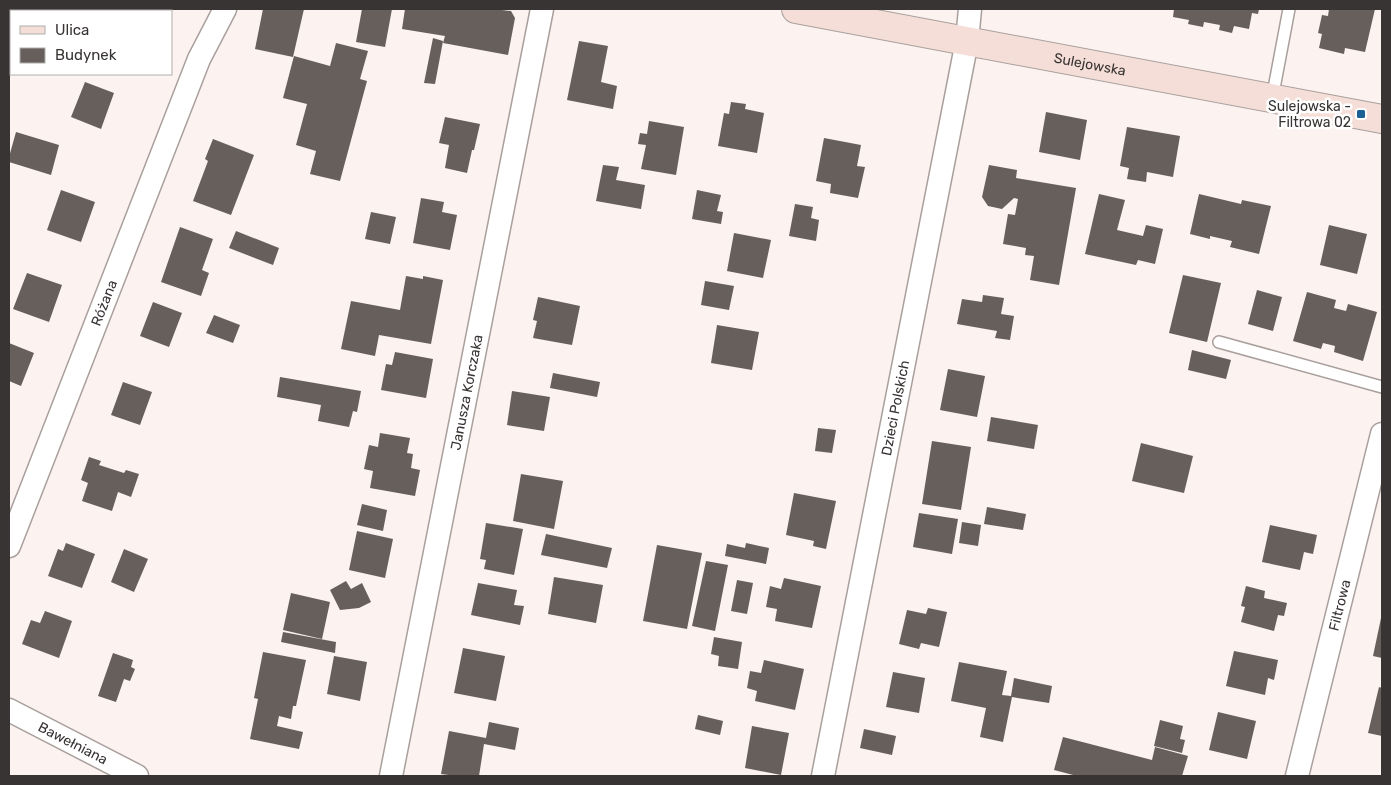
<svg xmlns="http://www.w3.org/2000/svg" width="1391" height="785" viewBox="0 0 1391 785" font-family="Rubik,sans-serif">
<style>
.green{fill:#fec9b9}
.building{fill:#675f5c}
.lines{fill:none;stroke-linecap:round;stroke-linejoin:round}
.service-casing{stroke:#a9a09d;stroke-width:14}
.minor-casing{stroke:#a9a09d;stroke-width:25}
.secondary-casing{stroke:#a9a09d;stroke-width:30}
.service{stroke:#fff;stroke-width:11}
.minor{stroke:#fff;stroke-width:22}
.secondary{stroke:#f4ded7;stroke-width:28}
.poi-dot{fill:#1a6095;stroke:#fff;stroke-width:2}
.labels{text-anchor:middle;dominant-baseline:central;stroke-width:5;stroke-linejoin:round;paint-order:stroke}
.street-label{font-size:14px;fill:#383433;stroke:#fff}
.poi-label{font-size:14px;fill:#383433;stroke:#fff;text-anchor:end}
</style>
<rect width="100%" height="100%" fill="#fcf2ef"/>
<!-- green -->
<path class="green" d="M9 9H109L104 11H11V53L9 54Z"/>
<!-- building -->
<path class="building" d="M263 9H304L293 57 255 49Z
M362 9H392L385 47 356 42Z
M405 9H494L511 11 515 18 508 55 443 43 445 36 402 29Z
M1174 9H1259L1258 14 1252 13 1249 29 1234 26 1232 33 1219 30 1220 25 1204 22 1203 27 1188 24 1189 20 1173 17Z
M1329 9H1375L1365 52 1345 48 1344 54 1319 48 1322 34 1318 33 1322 15 1328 16Z
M433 38 443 41 435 84 424 83Z
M579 41 608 46 601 82 617 86 613 109 567 100Z
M336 43 368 51 360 79 367 81 340 181 310 174 316 151 296 145 307 104 283 98 294 56 330 66Z
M85 82 114 93 101 129 71 117Z
M731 102 746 104 745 109 764 113 757 153 718 146 724 113 729 114Z
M1046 112 1087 120 1080 160 1039 152Z
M445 117 480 124 474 150H472L467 173 445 168 449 145 439 143Z
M649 121 684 127 676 175 641 169 646 145 638 144 640 133 647 134Z
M1127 127 1180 136 1173 177 1147 172 1146 182 1127 179 1129 168 1120 166Z
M16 132 59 145 51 175 9 162V157Z
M824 138 861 145 857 166 865 167 858 198 830 193 831 184 816 181Z
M213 139 254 155 231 215 193 201 208 161 205 159Z
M603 165 619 167 616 180 645 185 641 209 596 201Z
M989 165 1017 170 1016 178 1076 188 1059 285 1030 280 1034 256 1025 255 1026 248 1003 244 1008 214 1015 215 1018 199 1014 198 1002 209 988 206 982 197Z
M61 190 95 202 81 242 47 230Z
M697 190 721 195 717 211 723 212 721 224 692 219Z
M1099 194 1125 200 1117 230 1143 236 1146 225 1163 229 1155 264 1138 260 1136 265 1085 254Z
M1199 194 1241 204 1242 200 1271 206 1259 254 1230 247 1232 241 1210 236V239L1190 234Z
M421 198 444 202 442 212 457 215 450 250 413 243Z
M795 204 813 207 811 218 819 220 816 241 789 236Z
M371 212 396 217 390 244 365 239Z
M1329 225 1367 234 1357 274 1320 265Z
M180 227 213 239 202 270 209 273 201 296 161 282Z
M236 231 279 248 273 265 229 248Z
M734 233 771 240 763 278 727 271Z
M27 273 62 285 49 322 13 309Z
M1183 275 1221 283 1207 342 1169 333Z
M406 276 423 279V276L443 280 431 344 379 335 375 356 341 349 351 301 400 310Z
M705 281 734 286 729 310 701 305Z
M1257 290 1282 297 1273 331 1248 324Z
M1307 292 1336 300 1334 308 1346 311 1348 304 1377 312 1363 361 1334 352 1335 346 1323 343 1321 349 1293 341Z
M983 295 1004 298 1001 314 1014 316 1010 340 995 338 997 331 957 324 962 299 982 302Z
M538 297 580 306 572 345 533 338 537 321 533 320Z
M153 302 182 313 169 347 140 336Z
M214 315 240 325 233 343 206 333Z
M717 325 759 332 752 370 711 363Z
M9 343 34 353 21 386 9 381Z
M1192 350 1231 360 1226 379 1188 370Z
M395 352 433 359 426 398 381 390 386 364 392 365Z
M948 369 985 376 977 417 940 410Z
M553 373 600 382 597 397 550 388Z
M280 377 361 391 357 412 353 411 349 427 318 421 321 405 277 397Z
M123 382 152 392 140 425 111 415Z
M512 391 550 397 544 431 507 425Z
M991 417 1038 425 1034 449 987 441Z
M818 428 836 430 832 453 815 451Z
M380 433 410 438 407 453 413 454 411 468 420 470 415 496 370 488 373 471 364 469 369 445 378 447Z
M932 441 971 447 961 510 922 504Z
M1141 443 1193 456 1184 493 1132 481Z
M89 457 101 461 99 465 124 473 126 470 139 474 131 497 118 492 112 511 82 501 88 483 81 480Z
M521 474 563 481 554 529 513 521Z
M794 493 836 501 826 549 813 546 814 541 786 535Z
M362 504 387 510 383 531 357 525Z
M987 507 1026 514 1023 530 984 524Z
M919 513 958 519 952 554 913 547Z
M962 522 981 525 978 546 959 543Z
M486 523 523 529 514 575 484 569 486 560 480 559Z
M1270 525 1317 535 1313 554 1304 552 1300 570 1262 562Z
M357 531 393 539 385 578 349 570Z
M546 534 612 548 607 568 541 555Z
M66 543 95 554 82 588 48 576 58 549 63 551Z
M746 543 769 548 766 564 725 556 727 544 745 548Z
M657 545 702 553 687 629 643 621Z
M124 549 148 559 134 592 111 582Z
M706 561 728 565 715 631 692 626Z
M554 577 603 585 596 623 548 614Z
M784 578 821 586 812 628 775 621 777 609 766 607 770 586 781 589Z
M737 580 753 583 747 614 731 611Z
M346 581 351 589 362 583 371 602 359 608 340 610 330 590Z
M478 583 517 590 514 605 524 606 520 625 471 615Z
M1246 586 1265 591 1264 598 1287 603 1284 616 1278 615 1274 631 1241 622 1245 607 1241 606Z
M291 593 330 602 322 639 283 630Z
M928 608 947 612 939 647 921 643 919 649 899 644 907 610 926 614Z
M45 611 72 621 59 658 22 644 31 620 40 623Z
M1381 618H1382V658L1373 656Z
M283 632 336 642 335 653 281 642Z
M714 637 742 642 738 669 718 666 719 656 711 654Z
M463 648 505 656 496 701 454 693Z
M1234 651 1278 660 1274 680 1268 678 1265 695 1226 686Z
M263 652 306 660 296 706H293L291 719 279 716 277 726 303 732 299 749 250 739 258 699 254 698Z
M113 653 133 660 131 667 135 669 130 681 124 679 116 702 98 696Z
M334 656 367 662 360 701 327 694Z
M764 660 804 669 795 710 755 701 757 691 747 688 750 671 761 673Z
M959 662 1007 671 1002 695 1011 696 1014 678 1052 686 1049 703 1012 697 1003 742 980 737 986 708 951 701Z
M893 672 925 678 919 713 886 707Z
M1379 687 1382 688V736L1368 733Z
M1218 712 1256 721 1247 759 1209 750Z
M698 715 723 721 720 735 695 729Z
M1160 720 1183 726 1180 739 1185 740 1182 753 1154 746Z
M489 722 519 728 515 750 484 744 479 776H456L441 774 449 731 486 738Z
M752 726 789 733 781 775 745 768Z
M864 729 896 736 892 755 860 748Z
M1063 737 1152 760 1155 747 1188 756 1182 776H1077L1054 770Z"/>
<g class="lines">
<!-- service casing -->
<g class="service-casing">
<path id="service" d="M1272 99 1289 9
M1219 342 1382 387"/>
</g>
<!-- minor casing -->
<g class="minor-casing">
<g id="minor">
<path id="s1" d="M9 546 199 59 225 9"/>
<path id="s2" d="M9 710 137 776"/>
<path id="s3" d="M391 776 542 9"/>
<path id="s4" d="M823 776 967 41 970 9"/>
<path id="s5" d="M1297 776 1382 434"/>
</g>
</g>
<!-- secondary casing -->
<g class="secondary-casing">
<g id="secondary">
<path id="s6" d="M796 9 1382 119"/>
</g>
</g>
<!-- service -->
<use href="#service" class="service"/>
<!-- minor -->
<use href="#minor" class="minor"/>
<!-- secondary -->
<use href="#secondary" class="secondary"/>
</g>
<!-- markers -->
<rect class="poi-dot" x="1356" y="109" width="10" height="10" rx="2.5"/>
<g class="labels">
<!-- street labels -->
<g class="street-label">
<text stroke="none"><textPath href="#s6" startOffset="299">Sulejowska</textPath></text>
<text stroke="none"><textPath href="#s1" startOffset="261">Różana</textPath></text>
<text stroke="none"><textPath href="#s3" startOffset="391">Janusza Korczaka</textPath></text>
<text stroke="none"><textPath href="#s4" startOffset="375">Dzieci Polskich</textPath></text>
<text stroke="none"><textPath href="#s5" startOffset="176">Filtrowa</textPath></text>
<text stroke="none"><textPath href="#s2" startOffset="72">Bawełniana</textPath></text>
</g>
<!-- poi labels -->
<g class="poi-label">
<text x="1351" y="106">Sulejowska -<tspan x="1351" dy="16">Filtrowa 02</tspan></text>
</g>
</g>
<!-- border -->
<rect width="1391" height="785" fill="none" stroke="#383433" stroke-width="20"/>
<!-- legend -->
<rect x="10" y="10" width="162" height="65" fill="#ffffff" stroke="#afaead"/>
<rect x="20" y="26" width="25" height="8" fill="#f4ded7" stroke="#afaead"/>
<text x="55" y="35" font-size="15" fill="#383433">Ulica</text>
<rect x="20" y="48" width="25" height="15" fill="#675f5c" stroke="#afaead"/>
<text x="55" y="60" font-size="15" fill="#383433">Budynek</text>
</svg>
